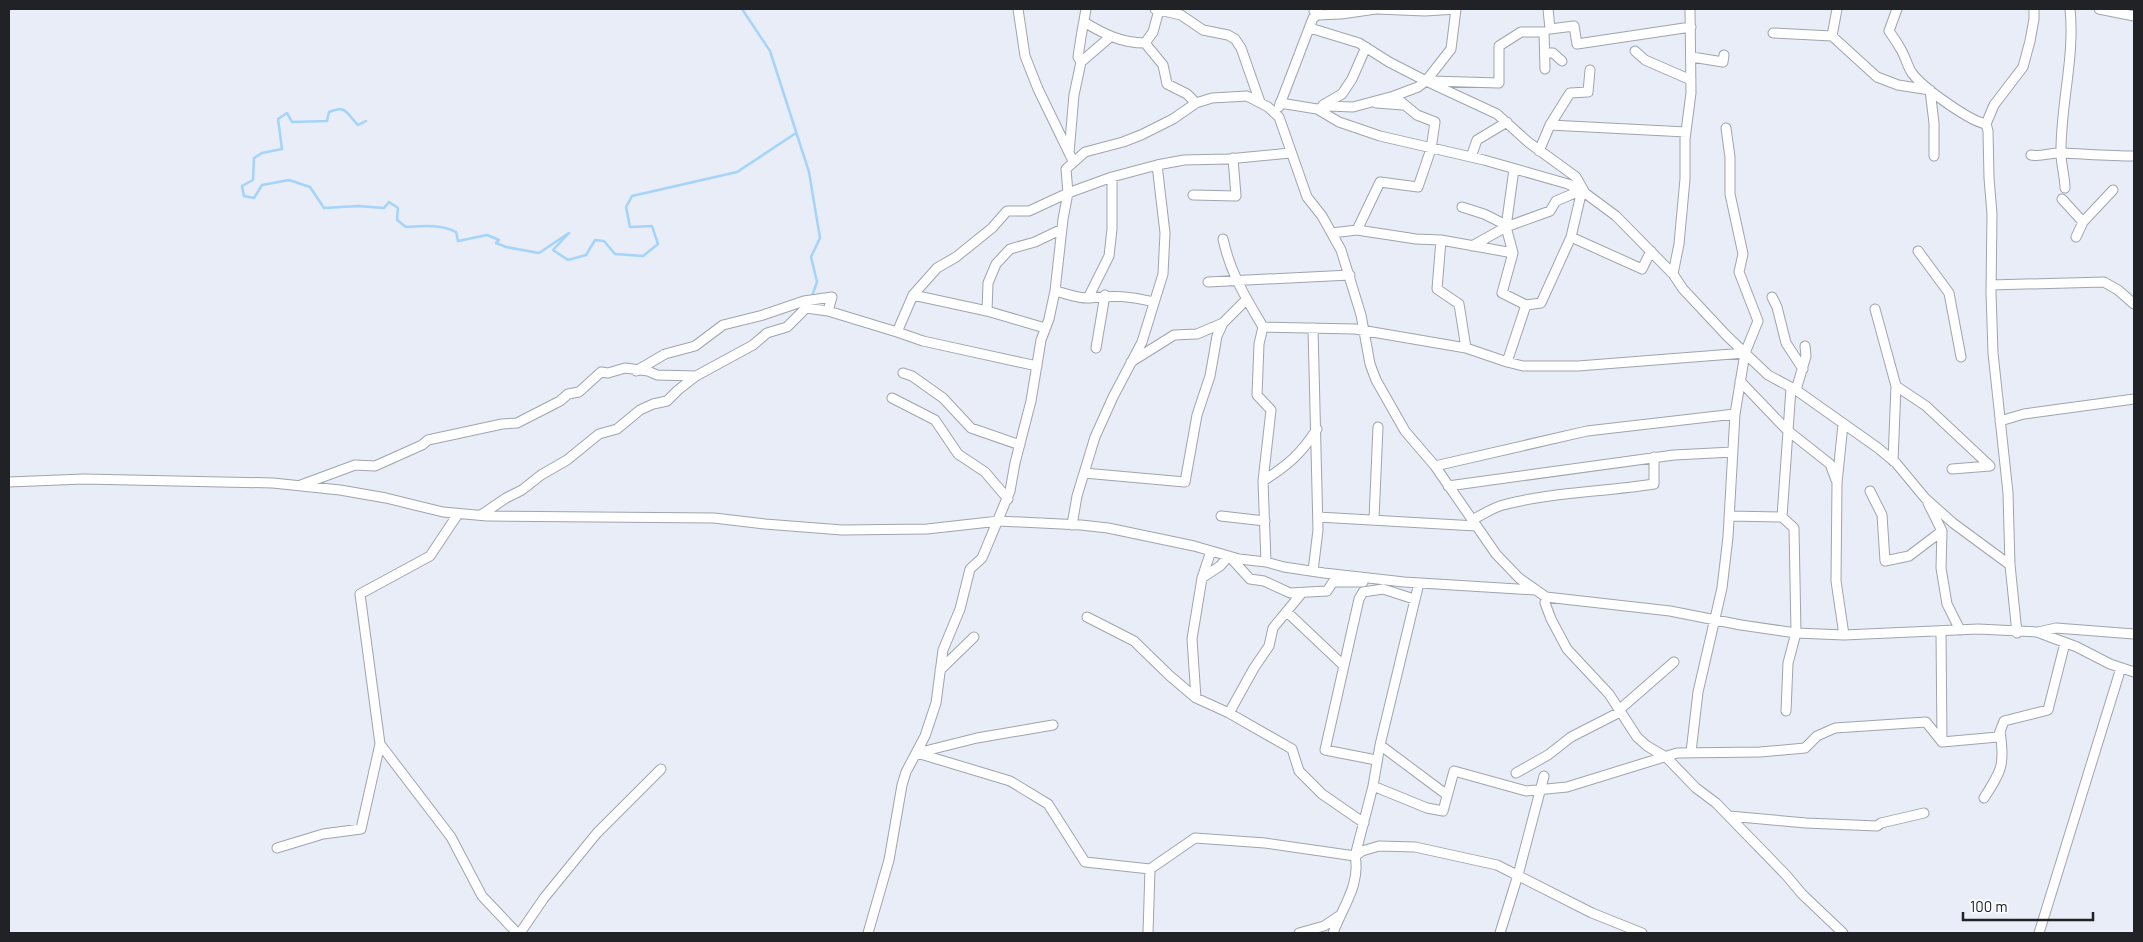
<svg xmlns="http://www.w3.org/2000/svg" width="2143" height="942" viewBox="0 0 2143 942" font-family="Barlow,sans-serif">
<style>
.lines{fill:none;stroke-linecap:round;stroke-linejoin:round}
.stream{stroke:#a4d4fa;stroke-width:2.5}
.street-casing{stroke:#9fa4ae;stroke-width:11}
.street{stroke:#fff;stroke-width:9}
</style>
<rect width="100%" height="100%" fill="#e8edf8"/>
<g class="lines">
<!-- stream -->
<path class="stream" d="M742 9 770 51 809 172 820 238 811 257 817 282 812 296
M366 121 358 125C347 114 346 104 329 112L327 121 292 122 287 113 278 119 282 149 262 153 254 158 253 180 242 186 244 196 254 198 262 185 289 180 310 187 324 208 358 206 384 208 389 202 398 208 397 220 406 227C423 226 441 224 456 232L458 241 487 235 499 240 496 243 506 247 539 253 569 233 553 250 568 260 586 255 595 240 604 241 615 254 643 256 658 244 652 226 630 227 626 207 632 196 737 172 796 133"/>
<!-- street casing -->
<g class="street-casing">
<path id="street" d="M1018 9 1025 56 1038 89 1073 161
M1155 9 1181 15 1203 30 1228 35 1235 39 1241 48 1260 102
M1377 9 1425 11 1456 9
M1548 9 1550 29 1574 26 1577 44 1691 27
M1897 9 1889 31C1893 37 1897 42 1900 48 1905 55 1907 66 1912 73 1922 87 1969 121 1986 124
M2099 9 2134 16
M1314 11 1318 15 1341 14 1376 9
M1084 22C1104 34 1121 43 1145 43L1163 65 1167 84 1187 94 1196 103
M1310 28 1359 43 1389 62 1426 81 1497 114 1528 142 1576 177 1585 193 1616 216 1673 274 1683 289 1727 336 1768 375 1796 390 1878 448 1896 463 1925 498 1953 523 2010 565
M1773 33 1832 36 1837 9
M1832 36 1877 77 1898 85 1930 90 1934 123V156
M1145 43 1153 32 1159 10
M1635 51 1645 60 1691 80
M1545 53H1553L1562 61
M1692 57 1723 62 1724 55
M1081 62 1110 37
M1431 81 1499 83V46L1521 32H1544L1545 69
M1280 103 1317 109 1339 122 1380 136 1484 160 1568 184 1582 190
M1376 103 1403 105
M1323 105 1342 94 1352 79 1366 47
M1279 107 1313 18 1318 15V9
M1317 109 1328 106 1353 107 1394 96 1418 87 1426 81 1451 49 1456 9
M1550 125 1686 132
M1539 151 1550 125 1570 93 1588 92 1590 70
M1069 153 1074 95 1081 62 1078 57 1081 37 1086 9
M2031 155C2042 157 2052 152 2062 153 2086 154 2110 156 2134 156
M1471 157 1477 140 1507 122
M2065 188C2065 176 2060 161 2061 150 2061 103 2075 56 2070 9
M1193 195 1236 196 1233 158
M2062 199 2083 222
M1462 207 1484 214 1506 225
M1357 230 1380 182 1418 187 1431 149 1435 122 1417 115 1394 96
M1332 233 1357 230 1416 239 1441 240 1513 253
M1571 237 1642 269 1651 251
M2076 237 2083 222 2113 190
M1223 239C1231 275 1245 296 1263 327L1259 344 1257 395 1271 410 1263 481 1266 562
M1441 240 1437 289 1459 304 1466 348
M1472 246 1506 227 1550 211 1556 201 1582 190
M1918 251 1949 293 1961 357
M1673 274 1679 244 1685 179V139L1691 93 1690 9
M1208 282 1350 275
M1991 285 2104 282 2118 290 2134 304
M1055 291C1065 293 1079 299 1089 298 1115 295 1129 296 1154 302
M913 295 987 311
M1772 297 1777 307 1786 343 1803 369
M1088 298 1109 256 1112 229V177
M1526 305 1541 303 1571 237 1582 190
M1875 309 1896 386 1926 406 1990 466 1952 469
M828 311 897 332 913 295 937 268 956 257 992 228 1007 211H1029L1068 193 1112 177 1157 165 1184 160 1228 159 1290 153
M1263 327 1355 329 1466 348 1507 362 1523 366H1578L1745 353
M1045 328 987 311 988 283 996 264 1010 249 1035 242 1062 229
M897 332 923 341 1037 366
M1096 348 1105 295
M1131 362 1174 335 1197 334 1223 323
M1507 362 1526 305 1502 293 1513 253 1506 227 1514 169
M903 373 912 376 943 398 971 428 1020 445
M1740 381 1787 430 1830 464 1836 480
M1796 390 1806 356 1805 346
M892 398 935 420 958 454 985 472 1008 499
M2000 421 2024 414 2134 399
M1843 424 1837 483 1836 581 1844 635
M1893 461 1896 386
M1435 466 1587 431 1735 414
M1084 473 1185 482 1197 415 1210 376 1217 336 1223 323 1246 300
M1263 481C1288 465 1301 454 1317 429
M9 482 84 479 273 483 340 490 386 498 443 512 487 516 714 518 765 524 842 530 927 529 999 521 1081 525 1108 528 1194 546 1239 559 1266 562 1284 567 1324 573 1404 582 1535 590
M301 485 355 465 375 466 422 445 428 440 502 424 517 423 560 401 568 394 579 392 601 372 608 373 625 368 648 371 657 375 696 376
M1448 486 1674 455 1733 452
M1870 491 1882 515 1885 561 1909 556 1942 531 1928 503
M458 514 430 556 360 594 380 744 451 837 482 896 517 933
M481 515 506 498 522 490 541 475 567 460 599 434 617 429 640 410 653 404 667 401 678 390 696 376 753 345 767 333 787 327 806 308 828 311 832 297 804 301 763 315 723 325 695 346 665 354 636 371
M1221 516 1265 521
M1729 516 1782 517
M1318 517 1476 526
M1374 519 1378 427
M1472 520C1482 515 1492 508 1503 505 1552 492 1604 492 1654 484V457
M1072 525 1077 496 1095 437 1113 397 1142 342 1163 274 1165 233 1157 165
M1942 531 1941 568 1947 604 1960 630
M1313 571 1318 530 1313 328
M1202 578 1220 566 1229 556 1250 579 1264 581 1290 593 1327 591 1333 582H1363
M1419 583 1380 745 1373 786 1427 808 1443 811 1454 771 1526 791 1567 787 1677 753 1760 752 1805 748 1817 736 1835 728 1926 722 1942 742 1998 737 2004 721 2048 710 2065 643
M1546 597 1545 603 1551 619 1567 649 1609 694 1637 737 1647 746 1666 757 1696 788 1716 803 1786 875 1802 894 1843 933
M1287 612 1343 665
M1087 617 1134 641 1170 676 1196 698 1229 713 1292 749 1299 771 1322 794 1364 823
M1941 632 1942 742
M2038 632 2056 628 2134 634
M2017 633 2010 565 2008 493 1993 353 1991 293 1992 214 1989 178 1988 131 1986 124 1994 105 2023 67 2030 41 2034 19V9
M940 670 974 637
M1196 698 1192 639 1202 578 1211 551
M1619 710 1674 662
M1786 711 1788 663 1796 633 1794 528 1782 517 1791 388
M1229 713 1254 668 1269 646 1273 628 1301 594
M1380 745 1447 795
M1691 752 1698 692 1722 588 1728 537 1735 414 1745 353 1758 321 1739 272 1743 254 1730 194V157L1726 128
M917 753 1010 781 1048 804 1085 862 1150 869 1195 838 1265 843 1355 856 1373 786
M917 753 977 738 1053 725
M1376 760 1325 750 1359 599 1363 592 1383 589 1414 599
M1516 773 1548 755 1571 737 1620 712
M1984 798C2002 770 2005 765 2000 731
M1729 816 1806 823 1877 826 1881 823 1924 813
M277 848 323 834 361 829 380 744
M520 933 544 898 597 833 661 769
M868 933 889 860 902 785 906 772 925 736 936 703 943 650 960 609 970 569 982 558 1010 491 1015 463 1031 401 1041 340 1049 319 1055 291 1063 219 1068 193 1066 169 1085 152 1123 142 1141 135 1173 119 1196 103 1212 98 1247 96 1268 107 1279 117 1307 197 1322 216 1341 250 1361 315 1370 364 1376 380 1405 431 1435 466 1496 554 1519 578 1546 597 1670 611 1741 625 1796 633 1844 635 1978 629 2037 632 2077 647 2110 664 2134 672
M1148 933 1150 869
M1299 933 1324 926 1339 916
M1333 933C1342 908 1361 884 1355 856L1362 851 1379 846 1415 847 1497 865 1592 913 1642 933
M1500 933 1518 875 1544 776
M2039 933 2120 671 2124 669"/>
</g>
<!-- street -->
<use href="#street" class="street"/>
</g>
<!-- border -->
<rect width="2143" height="942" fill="none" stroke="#202226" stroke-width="20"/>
<!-- scale -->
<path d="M1963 912v8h130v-8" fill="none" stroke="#202226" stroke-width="2.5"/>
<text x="1970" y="912" font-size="15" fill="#202226" stroke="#f8fbff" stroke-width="4" paint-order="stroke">100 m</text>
</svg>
